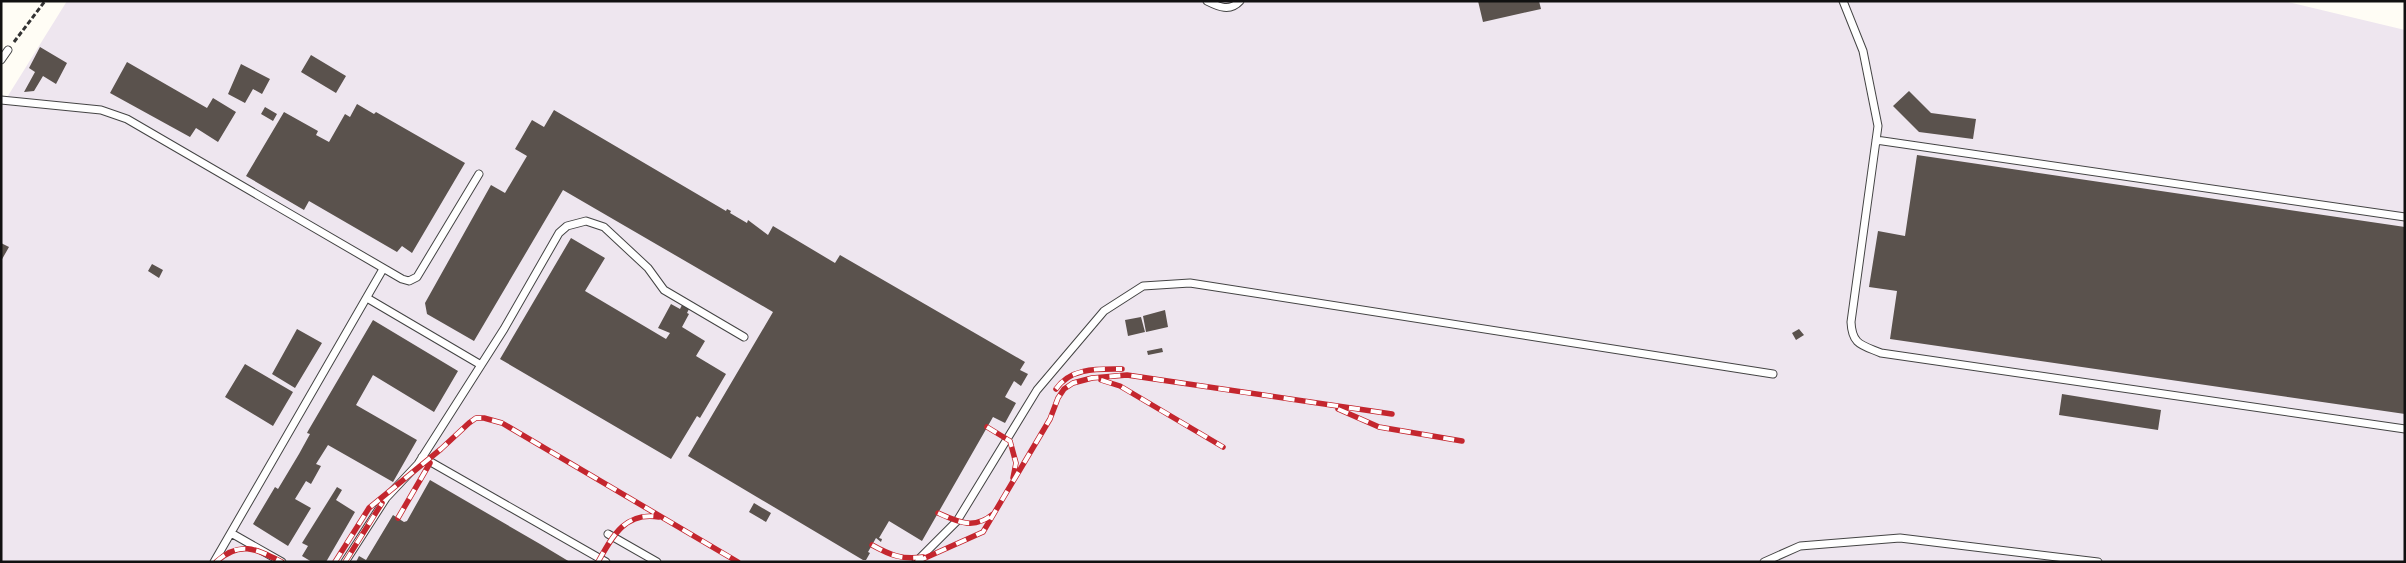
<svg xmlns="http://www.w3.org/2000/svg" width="2406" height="563" viewBox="0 0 2406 563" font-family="Georgia,serif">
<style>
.industrial{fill:#eee6ef}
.building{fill:#5a524d}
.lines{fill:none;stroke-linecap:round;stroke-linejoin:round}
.service-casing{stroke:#444;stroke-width:9}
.path{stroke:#333;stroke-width:3;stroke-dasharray:5 2.5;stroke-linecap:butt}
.service{stroke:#fff;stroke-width:7}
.rail-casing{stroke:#c4262e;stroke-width:5.5}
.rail{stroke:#fff;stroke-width:4;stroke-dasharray:11;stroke-linecap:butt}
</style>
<rect width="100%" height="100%" fill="#fffdf5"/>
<!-- industrial -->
<path class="industrial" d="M67 1H2284L2405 30V562H1V107Z"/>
<!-- building -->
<path class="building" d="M1478 1H1539L1541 9 1483 22Z
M40 47 67 63 56 84 43 76 34 91 24 92 35 72 29 68Z
M311 55 346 76 336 93 301 72Z
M127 62 207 108 213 98 236 112 218 142 196 128 190 137 110 93Z
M241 64 270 79 262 94 253 89 245 103 228 94Z
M1909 91 1931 113 1976 119 1973 139 1919 132 1893 106Z
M357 104 374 114 376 112 465 163 412 253 402 246 397 252 309 201 304 210 246 176 284 112 318 131 316 135 329 142 345 114 350 117Z
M265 107 277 114 273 121 261 114Z
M554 110 726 211 727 209 731 211 730 213 747 223 748 220 768 235 773 226 835 263 840 255 1025 362 1020 370 1028 374 1021 386 1014 381 1005 397 1016 403 1005 423 993 417 922 541 889 521 879 538 882 539 881 542 876 538 868 552 870 553 866 560H863L688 456 773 312 563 190 474 341 427 314 425 303 491 185 505 193 527 156 515 149 532 120 544 127Z
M1917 155 2405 227V414L1890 339 1897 291 1869 287 1878 231 1905 236Z
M571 238 605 258 585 291 666 339 670 333 658 328 671 304 680 309 682 305 689 309 687 313 689 314 682 327 705 341 696 356 726 374 700 418 697 416 671 459 500 359Z
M1 243 9 247 1 261Z
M152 264 163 270 159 278 148 271Z
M1165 310 1168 327 1146 332 1143 316Z
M1141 317 1145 332 1128 336 1125 320Z
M373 320 458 371 434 412 373 375 356 405 417 440 393 482 328 445 316 464 321 466 311 484 306 481 295 499 311 508 288 546 253 524 275 487 278 489 299 454 310 434 307 433 308 431Z
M297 329 322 343 295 388 272 374Z
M1799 329 1804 335 1796 340 1792 333Z
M1162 348 1163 352 1148 355 1147 351Z
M245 364 293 392 273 426 225 397Z
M2062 394 2161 410 2158 430 2059 415Z
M430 480 540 544 570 562H356L359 556 366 560 393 515 404 522 407 521Z
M337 487 342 490 336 500 355 512 326 562H312L302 556 308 546 302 543Z
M754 503 771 513 766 522 749 512Z"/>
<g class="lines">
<!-- service casing -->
<g class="service-casing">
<path id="service" d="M1207 1C1219 7 1230 12 1240 1
M1843 1 1863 51 1878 126 1851 322C1852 345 1862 345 1881 353L2405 429
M1 60 8 50
M1 100 101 110 127 119 402 279 409 281 417 277 479 174
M1876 140 2405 217
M367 298 481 365
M422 457 606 562
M231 533 282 562
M608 534 657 562
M214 562 383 269
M345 562 386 498 418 464 504 329 559 233 567 226 586 221 604 227 648 268 664 290 744 337
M916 562 957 521 1037 390 1104 311 1143 286 1190 283 1773 374
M1764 562 1800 546 1900 538 2098 562"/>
</g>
<!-- path -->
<path class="path" d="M14 42 45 1"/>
<!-- service -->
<use href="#service" class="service"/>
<!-- rail casing -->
<g class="rail-casing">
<path id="rail" d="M1101 380 1120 386 1223 447
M1056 389C1071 367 1099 369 1122 369
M1338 409 1379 427 1462 441
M987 427 1010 441 1016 463 1013 478
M938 513C958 522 974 530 993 514
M398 518 430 463
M872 545C890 555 902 560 923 557
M216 562C240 540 256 549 282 562
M335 562 369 508 441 449 469 423 476 418H484L502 423 738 562
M345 562 382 503
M598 562C612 537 625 511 659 517
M916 562 983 532 1050 419 1058 398 1064 389 1073 383 1092 378 1127 375 1392 414"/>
</g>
<!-- rail -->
<use href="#rail" class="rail"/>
</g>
<!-- border -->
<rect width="2406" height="563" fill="none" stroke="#111111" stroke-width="5"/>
</svg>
